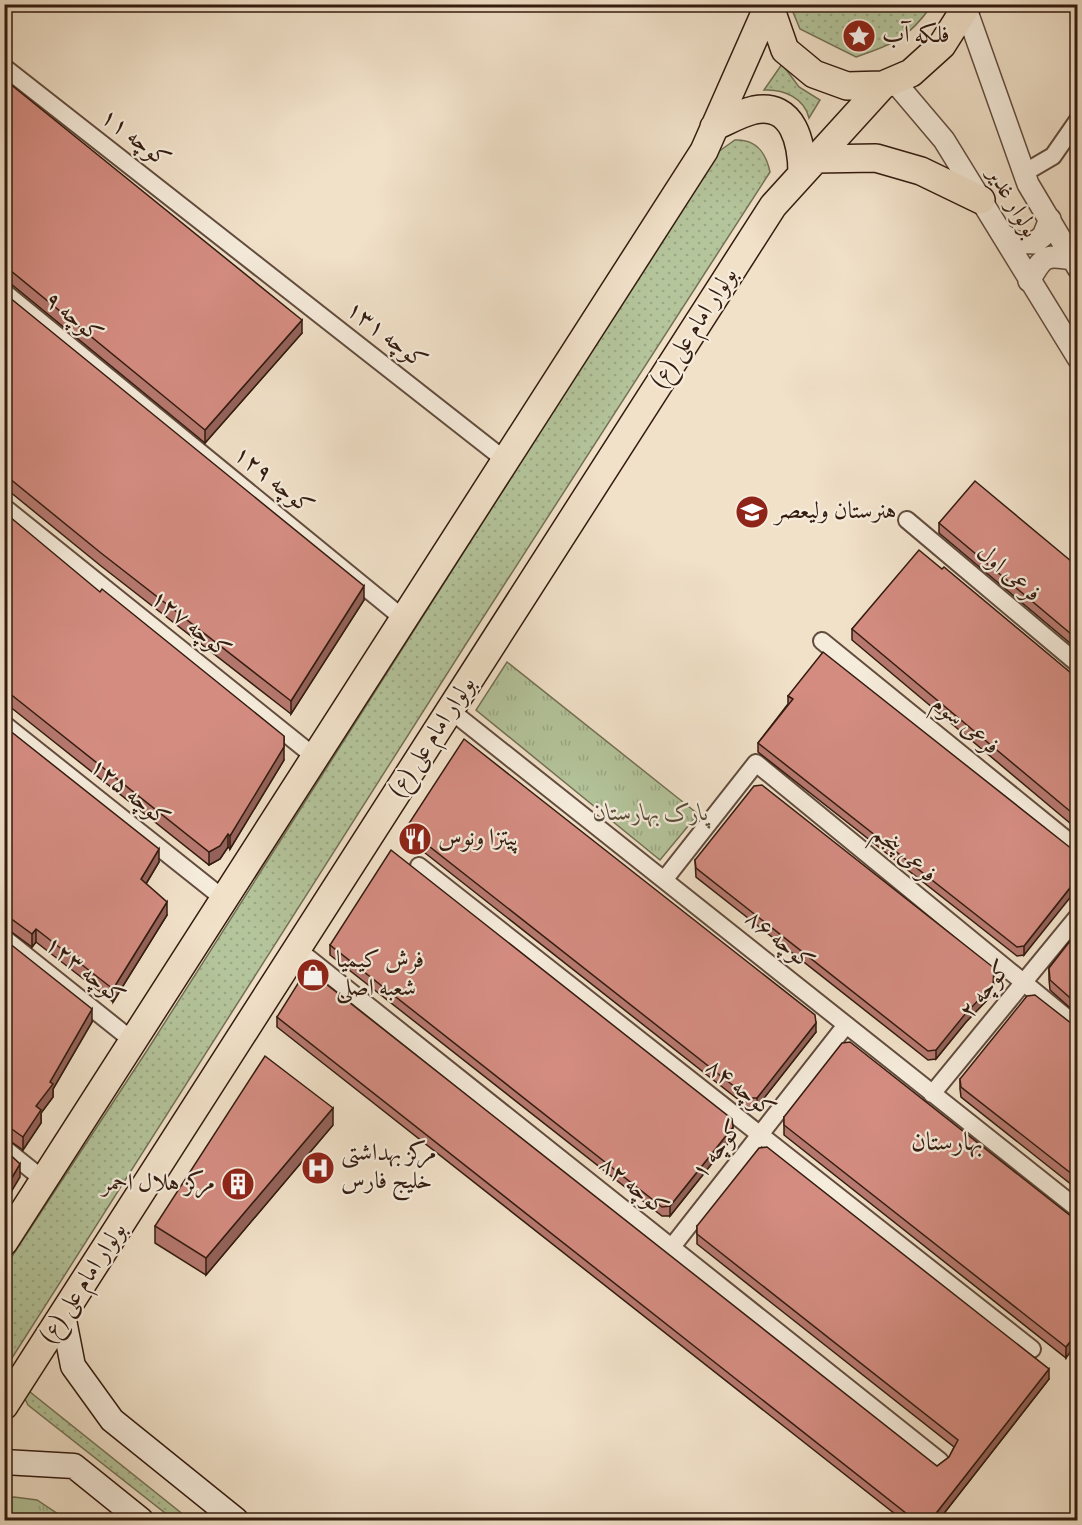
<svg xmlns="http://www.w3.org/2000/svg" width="1082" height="1525" viewBox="0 0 1082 1525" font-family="Vollkorn,Amiri,serif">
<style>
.grass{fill:url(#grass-dots);stroke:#747055;stroke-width:1.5}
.park{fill:url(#park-tufts);stroke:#747055;stroke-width:1.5}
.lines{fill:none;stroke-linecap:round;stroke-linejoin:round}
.minor-casing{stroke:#624c3e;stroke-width:20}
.tertiary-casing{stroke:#624c3e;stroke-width:24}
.secondary-casing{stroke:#331b0f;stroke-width:27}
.primary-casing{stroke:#331b0f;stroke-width:30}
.minor{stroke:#f6ecdc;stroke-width:16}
.tertiary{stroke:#f6ecdc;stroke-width:21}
.secondary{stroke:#f6ecdc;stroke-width:24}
.primary{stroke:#f1e1c9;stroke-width:27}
.wall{fill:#b6786f;stroke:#331b0f;stroke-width:1.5}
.shaded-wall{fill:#94625a;stroke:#331b0f;stroke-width:1.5}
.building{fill:#d48c81;stroke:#331b0f;stroke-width:1.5}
.labels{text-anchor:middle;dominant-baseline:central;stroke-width:4.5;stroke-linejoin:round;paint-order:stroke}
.poi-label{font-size:24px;fill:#331b0f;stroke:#f6ecdc;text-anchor:start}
.street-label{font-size:24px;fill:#331b0f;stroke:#f6ecdc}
.park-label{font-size:24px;font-style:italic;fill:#5a4e39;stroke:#f6ecdc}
.neighbourhood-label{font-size:26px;fill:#331b0f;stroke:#f6ecdc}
</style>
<defs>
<pattern id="grass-dots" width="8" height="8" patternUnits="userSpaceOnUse" patternTransform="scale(1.5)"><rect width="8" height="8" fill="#b4c49b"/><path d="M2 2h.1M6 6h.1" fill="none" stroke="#9ba884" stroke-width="1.8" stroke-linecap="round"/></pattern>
<pattern id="park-tufts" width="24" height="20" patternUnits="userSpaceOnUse" patternTransform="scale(1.5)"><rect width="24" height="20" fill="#b4c49b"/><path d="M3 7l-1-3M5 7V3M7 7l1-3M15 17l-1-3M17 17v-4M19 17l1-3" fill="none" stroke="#9ba884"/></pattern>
</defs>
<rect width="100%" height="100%" fill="#f1e1c9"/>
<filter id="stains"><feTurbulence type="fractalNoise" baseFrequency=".00333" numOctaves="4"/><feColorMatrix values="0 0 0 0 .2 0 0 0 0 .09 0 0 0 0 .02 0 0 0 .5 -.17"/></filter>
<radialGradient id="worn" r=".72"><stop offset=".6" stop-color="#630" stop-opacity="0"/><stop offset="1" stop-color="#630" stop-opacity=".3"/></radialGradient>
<!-- grass -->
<path class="grass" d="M790 5H932C908 39 894 44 856 57L800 29Z
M782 64 799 87 820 100 809 118C804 98 784 89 764 90Z
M735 140C757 139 766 153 770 172L466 644 5 1369V1267L148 1049 718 152Z
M27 1392H30L190 1520H174L28 1405 24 1397Z"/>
<!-- park -->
<path class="park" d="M507 662 698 814 660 860 476 710Z
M14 1497 37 1500 67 1520H5V1499Z"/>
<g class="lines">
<!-- minor casing -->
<g class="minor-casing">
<path id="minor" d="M4 67 505 460
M1024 173 1053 156 1078 120
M4 292 404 619
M4 507 315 757
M907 520 1078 664
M822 641 1078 849
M450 710 1078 1209
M4 724 224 899
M419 866 1032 1349
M664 880 756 763 1078 1027
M4 938 133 1041
M297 949 940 1461
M932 1094 1078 916
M4 1148 44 1180
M671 1248 846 1025"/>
</g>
<!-- tertiary casing -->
<g class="tertiary-casing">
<path id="tertiary" d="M966 9 1028 184 1078 268
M894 81 944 140 1078 358
M1002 234 1015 242 1034 243 1043 236 1050 219
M1029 281C1043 257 1044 254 1071 259"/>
</g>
<!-- secondary casing -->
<g class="secondary-casing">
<path id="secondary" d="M63 1315 73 1366 112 1420 236 1520
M4 1462 74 1466 141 1520"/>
</g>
<!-- primary casing -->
<g class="primary-casing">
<path id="primary" d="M769 4 785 50 814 74 847 86 883 85 911 73 942 45 968 4
M714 127C727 121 741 113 754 110 794 102 802 144 802 174
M816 159 876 158 921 171 981 200
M4 1242 704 151 769 4
M4 1406 773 206 883 85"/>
</g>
<!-- minor -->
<use href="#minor" class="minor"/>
<!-- tertiary -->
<use href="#tertiary" class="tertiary"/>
<!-- secondary -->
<use href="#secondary" class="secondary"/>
<!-- primary -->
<use href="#primary" class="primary"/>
</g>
<!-- wall -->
<path class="wall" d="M4 79 302 333 205 443 11 284 4 283Z
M4 293 364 600 291 714 101 566 4 487Z
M4 512 284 760 230 849 228 847 220 859 209 865 4 702Z
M939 523 1077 566V649L939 533Z
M942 569 1077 678V829L852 640V629Z
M788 696 1077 853 1024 955 1017 956 758 752V743L788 704Z
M4 726 159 862 146 884 167 915 113 1002 36 942 32 947 6 928H4Z
M406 828 816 1032 757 1107 749 1108 406 838Z
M695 860 994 977 993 994 966 1022 936 1059 928 1060 696 877Z
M1077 932V1014L1050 990 1049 979V968Z
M4 939 92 1022 53 1089V1097L41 1113V1123L23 1150 6 1138Z
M330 945 733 1137 670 1216H662L330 955Z
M277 1017 937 1466 949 1457 954 1447 697 1244V1226L1049 1379 938 1521H904L277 1027Z
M1077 1026V1189L961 1097 960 1089V1079Z
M784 1117 1077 1221 1066 1358 784 1135Z
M333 1125 206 1275 155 1243V1226Z"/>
<!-- shaded-wall -->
<path class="shaded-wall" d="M302 320V333L205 443V430Z
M364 586V600L291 714V701Z
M284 736V760L230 849V836Z
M228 834V847L220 859 209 865V852Z
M159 849V862L141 892V879Z
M1077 879V889L1024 955V946Z
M167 902V915L113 1002V989Z
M4 915H6V928H4Z
M36 929V942L32 947V934Z
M994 968 993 994 966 1022 936 1059V1050Z
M92 1009V1022L53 1089V1097L41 1113V1123L23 1150V1137L36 1106Z
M816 1023V1032L757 1107V1098Z
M333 1108V1125L206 1275V1258Z
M4 1125H6V1138H4Z
M733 1127V1137L670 1216V1206Z
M20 1164V1177L4 1204V1191Z
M1077 1333V1343L1066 1358V1347Z
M1049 1369V1379L938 1521H930Z"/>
<!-- building -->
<path class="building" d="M4 79 302 320 205 430 11 271 4 270Z
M4 293 364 586 291 701 101 553 4 474Z
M975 481 1077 566V639L939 523Z
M4 512 100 592 102 589 284 736V747L230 836 228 834 220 846 209 852 4 689Z
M919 550 942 569 944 567 1077 678V817L852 629Z
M823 652 1077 853V879L1024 946 1017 947 758 743 793 699 788 696Z
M4 726 159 849 141 879 167 902 113 989 36 929 32 934 6 915H4Z
M464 739 815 1015 816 1023 757 1098H749L406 828Z
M762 785 994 968 993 985 966 1013 936 1050 928 1051 696 868 695 860 754 786Z
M391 850 732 1119 733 1127 670 1206 662 1207 330 945Z
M1077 932V1004L1050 980 1049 968Z
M4 939 92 1009 50 1082 53 1084 36 1106 41 1110 23 1137 6 1125H4Z
M307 969 937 1466 949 1457 958 1440 697 1234V1226L759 1148 767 1147 1049 1369 930 1521H916L277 1017Z
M1035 995 1076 1027 1077 1026V1178L961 1087 960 1079 1027 996Z
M850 1042 1077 1221V1333L1066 1347 784 1125V1117L842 1043Z
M265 1056 333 1108 206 1258 155 1226Z
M4 1149 20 1164 4 1191Z"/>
<!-- icons -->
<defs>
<g id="sight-disc" transform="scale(1.725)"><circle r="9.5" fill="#8f2418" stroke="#f6ecdc"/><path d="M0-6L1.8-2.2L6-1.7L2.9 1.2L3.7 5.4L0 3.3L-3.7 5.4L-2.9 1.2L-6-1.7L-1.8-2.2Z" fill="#fff"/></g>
<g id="school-disc" transform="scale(1.725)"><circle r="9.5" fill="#8f2418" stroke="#f6ecdc"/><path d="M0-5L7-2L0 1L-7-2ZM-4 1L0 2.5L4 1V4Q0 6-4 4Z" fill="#fff"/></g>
<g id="restaurant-disc" transform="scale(1.725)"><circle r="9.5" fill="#8f2418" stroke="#f6ecdc"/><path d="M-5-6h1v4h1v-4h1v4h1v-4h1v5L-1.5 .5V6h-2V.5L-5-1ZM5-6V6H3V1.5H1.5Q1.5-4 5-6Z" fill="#fff"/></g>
<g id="shop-disc" transform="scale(1.725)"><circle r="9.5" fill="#8f2418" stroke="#f6ecdc"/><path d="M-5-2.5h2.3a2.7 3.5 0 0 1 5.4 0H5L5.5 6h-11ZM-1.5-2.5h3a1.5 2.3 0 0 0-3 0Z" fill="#fff"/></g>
<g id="hospital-disc" transform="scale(1.725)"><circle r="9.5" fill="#8f2418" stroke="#f6ecdc"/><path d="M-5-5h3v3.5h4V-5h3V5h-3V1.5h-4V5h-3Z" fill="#fff"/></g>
<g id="building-disc" transform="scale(1.725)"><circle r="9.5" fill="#8f2418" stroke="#f6ecdc"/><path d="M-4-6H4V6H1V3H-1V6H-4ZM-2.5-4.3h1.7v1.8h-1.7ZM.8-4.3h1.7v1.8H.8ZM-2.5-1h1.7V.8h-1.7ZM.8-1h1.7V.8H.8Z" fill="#fff"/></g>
</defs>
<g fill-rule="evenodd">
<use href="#sight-disc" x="859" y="36"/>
<use href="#school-disc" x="752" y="512"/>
<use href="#restaurant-disc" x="415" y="839"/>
<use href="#shop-disc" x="313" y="975"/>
<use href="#hospital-disc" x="318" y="1168"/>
<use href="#building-disc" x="238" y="1184"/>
</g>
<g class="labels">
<!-- poi labels -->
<g class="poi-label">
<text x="882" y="36">فلکه آب</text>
<text x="775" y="512">هنرستان ولیعصر</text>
<text x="438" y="839">پیتزا ونوس</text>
<text x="336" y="961">فرش کیمیا<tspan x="336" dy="28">شعبه اصلی</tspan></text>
<text x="341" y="1154">مرکز بهداشتی<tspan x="341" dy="28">خلیج فارس</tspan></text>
<text x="215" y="1184" text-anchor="end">مرکز هلال احمر</text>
</g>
<!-- street labels -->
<g class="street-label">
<text transform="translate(135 139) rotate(38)">کوچه ۱۱</text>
<text transform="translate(1012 203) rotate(59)">بولوار غدیر</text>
<text transform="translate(73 318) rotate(39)">کوچه ۹</text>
<text transform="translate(695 328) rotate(-57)">بولوار امام علی (ع)</text>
<text transform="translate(386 336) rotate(38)">کوچه ۱۳۱</text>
<text transform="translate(273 481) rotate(39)">کوچه ۱۲۹</text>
<text transform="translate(1008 574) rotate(40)">فرعی اول</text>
<text transform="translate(190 625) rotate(39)">کوچه ۱۲۷</text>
<text transform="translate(965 726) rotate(39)">فرعی سوم</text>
<text transform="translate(433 737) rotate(-57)">بولوار امام علی (ع)</text>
<text transform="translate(129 793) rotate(39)">کوچه ۱۲۵</text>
<text transform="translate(904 855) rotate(40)">فرعی پنجم</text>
<text transform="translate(779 941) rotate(39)">کوچه ۸۶</text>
<text transform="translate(84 971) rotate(39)">کوچه ۱۲۳</text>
<text transform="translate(986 990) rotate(-51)">کوچه ۲</text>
<text transform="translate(740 1089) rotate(38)">کوچه ۸۴</text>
<text transform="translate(718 1150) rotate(-52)">کوچه ۱</text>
<text transform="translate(633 1187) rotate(39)">کوچه ۸۲</text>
<text transform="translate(84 1283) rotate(-57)">بولوار امام علی (ع)</text>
</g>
<!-- park labels -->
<g class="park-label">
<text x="651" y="814">پارک بهارستان</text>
</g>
<!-- neighbourhood labels -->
<g class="neighbourhood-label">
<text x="947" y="1143">بهارستان</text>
</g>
</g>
<!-- margin -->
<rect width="1082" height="1525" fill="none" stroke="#f1e1c9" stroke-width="24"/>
<rect x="6" y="6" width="1070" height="1513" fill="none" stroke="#331b0f" stroke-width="3"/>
<rect x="12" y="12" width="1058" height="1501" fill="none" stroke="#331b0f" stroke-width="1.5"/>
<rect width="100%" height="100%" filter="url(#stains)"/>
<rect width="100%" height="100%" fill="url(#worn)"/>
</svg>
